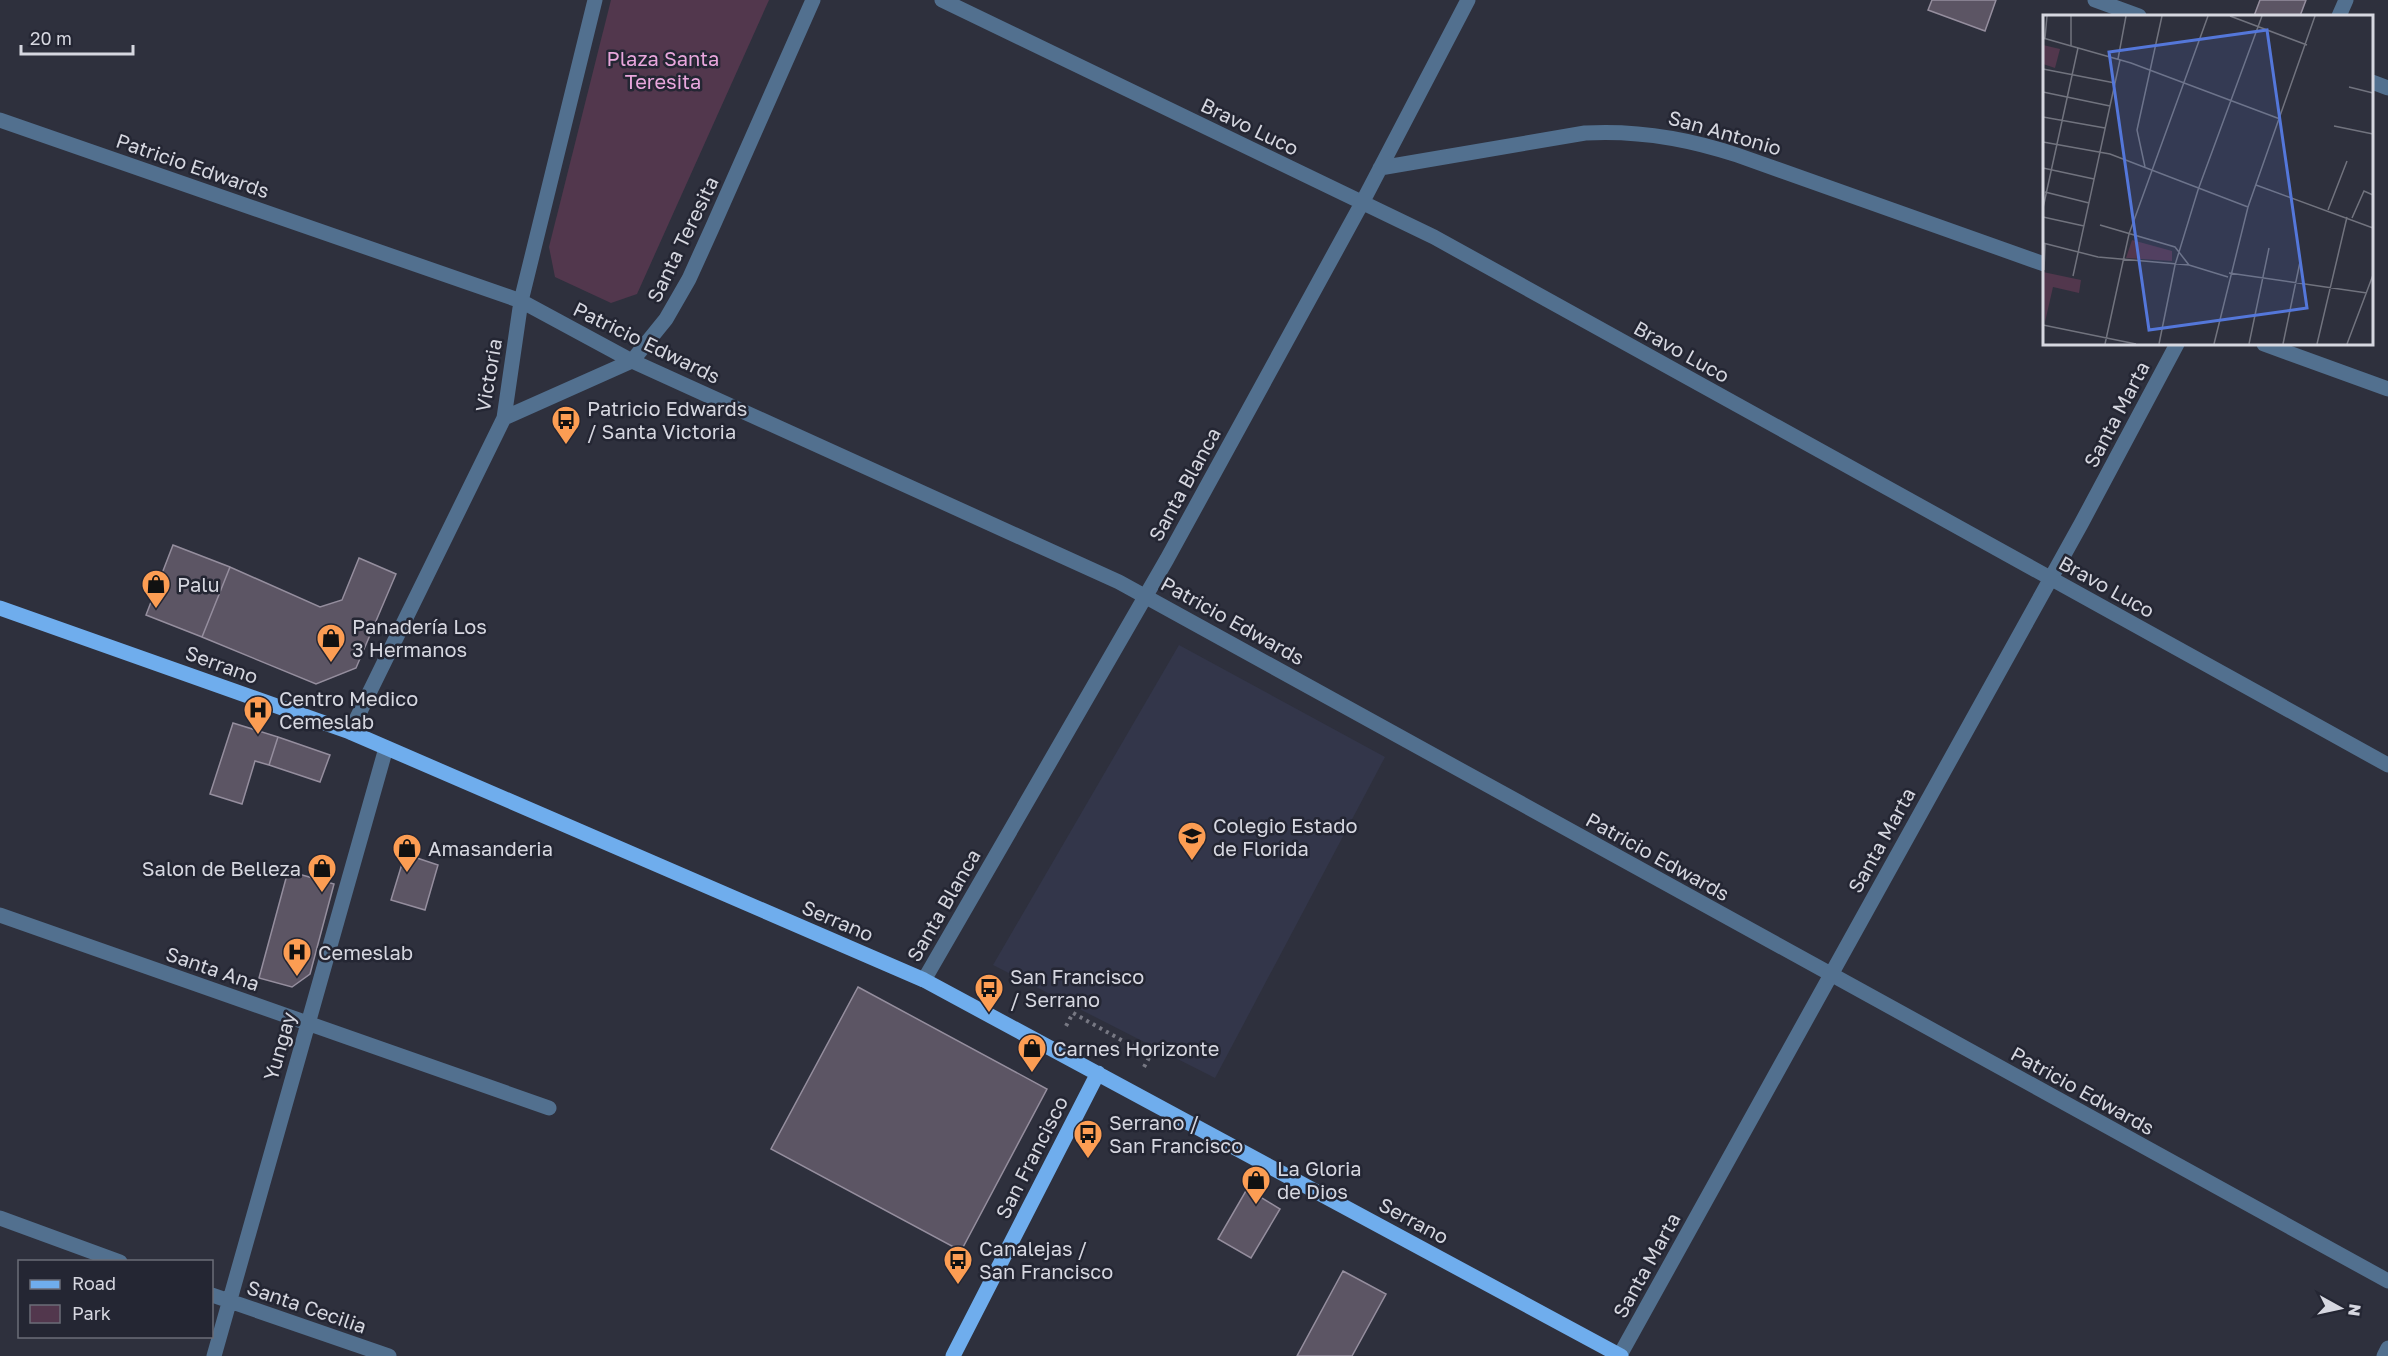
<svg xmlns="http://www.w3.org/2000/svg" width="2388" height="1356" viewBox="0 0 2388 1356" font-family="'Golos Text',sans-serif">
<style>
.built{fill:#33364a}
.green{fill:#52374d}
.building{fill:#5c5564;stroke:#958e9e;stroke-width:1.5}
.lines{fill:none;stroke-linecap:round;stroke-linejoin:round}
.path{stroke:#777883;stroke-width:4;stroke-dasharray:3 4.5;stroke-linecap:butt}
.minor{stroke:#52708f;stroke-width:15}
.major{stroke:#6faded;stroke-width:15}
.labels{text-anchor:middle;dominant-baseline:central;stroke-width:5;stroke-linejoin:round;paint-order:stroke}
.park-label{font-size:20px;fill:#e9a7dd;stroke:#242633}
.street-label{font-size:20px;fill:#d6d7e0;stroke:#242633}
.poi-label{font-size:20px;fill:#d6d7e0;stroke:#242633;text-anchor:start}
.inset-road{fill:none;stroke:#71737e;stroke-width:1.5}
.view{fill:#5477da;fill-opacity:0.15;stroke:#5477da;stroke-width:3}
.inset-edge{fill:none;stroke:#d6d7e0;stroke-width:3}
</style>
<rect width="100%" height="100%" fill="#2e303d"/>
<!-- built -->
<path class="built" d="M1179 645 1385 757 1215 1078 993 965Z"/>
<!-- green -->
<path class="green" d="M611 0H769L637 294 611 303 555 277 549 247Z"/>
<!-- building -->
<path class="building" d="M1932 0H1996L1985 31 1928 10Z
M2260 0H2306L2300 16H2254Z
M173 545 230 567 202 637 146 615Z
M359 558 396 574 356 668 316 684 202 637 230 567 320 607 342 600Z
M233 723 278 737 269 765 255 761 242 804 210 794Z
M278 737 330 755 320 782 269 765Z
M405 854 438 865 425 910 391 900Z
M288 871 334 884 310 974 292 987 259 978Z
M858 987 1047 1089 961 1251 771 1149Z
M1247 1189 1280 1209 1251 1258 1218 1239Z
M1343 1271 1386 1294 1352 1356H1297Z"/>
<g class="lines">
<!-- path -->
<path class="path" d="M1066 1026 1073 1013 1150 1056 1144 1067"/>
<!-- minor -->
<path class="minor" d="M942 0 1434 237 2388 765
M2095 0 2139 16
M2339 16 2346 0
M2372 82 2388 88
M0 120 521 301 632 361 1119 582 2388 1281
M1380 168 1585 133C1638 130 1686 138 1737 155L2044 264
M2264 344 2388 389
M504 418 632 361 666 319 689 279 713 226 813 0
M350 732 504 418 521 301 595 0
M0 915 549 1108
M924 980 1167 559 1362 203 1468 0
M0 1218 120 1262
M212 1295 389 1356
M1620 1355 2081 524 2177 344
M214 1356 386 748
M2384 1356 2388 1348"/>
<!-- major -->
<path class="major" d="M0 608 350 732 924 980 1621 1356
M953 1356 1098 1073"/>
</g>
<!-- icons -->
<defs>
<g id="bus-pin" transform="scale(1.5)"><path d="M0 17L-7.5 6A9.5 9.5 0 1 1 7.5 6Z" fill="#fc9d53" stroke="#242633"/><path d="M-5-6H5V4H4V6H2V4H-2V6H-4V4H-5ZM-3.5-4V0h7V-4ZM-3.5 1.2v1.5H-2V1.2ZM2 1.2v1.5H3.5V1.2Z" fill="#111"/></g>
<g id="shop-pin" transform="scale(1.5)"><path d="M0 17L-7.5 6A9.5 9.5 0 1 1 7.5 6Z" fill="#fc9d53" stroke="#242633"/><path d="M-5-2.5h2.3a2.7 3.5 0 0 1 5.4 0H5L5.5 6h-11ZM-1.5-2.5h3a1.5 2.3 0 0 0-3 0Z" fill="#111"/></g>
<g id="hospital-pin" transform="scale(1.5)"><path d="M0 17L-7.5 6A9.5 9.5 0 1 1 7.5 6Z" fill="#fc9d53" stroke="#242633"/><path d="M-5-5h3v3.5h4V-5h3V5h-3V1.5h-4V5h-3Z" fill="#111"/></g>
<g id="school-pin" transform="scale(1.5)"><path d="M0 17L-7.5 6A9.5 9.5 0 1 1 7.5 6Z" fill="#fc9d53" stroke="#242633"/><path d="M0-5L7-2L0 1L-7-2ZM-4 1L0 2.5L4 1V4Q0 6-4 4Z" fill="#111"/></g>
</defs>
<g fill-rule="evenodd">
<use href="#bus-pin" x="566" y="420"/>
<use href="#shop-pin" x="156" y="584"/>
<use href="#shop-pin" x="331" y="638"/>
<use href="#hospital-pin" x="258" y="710"/>
<use href="#school-pin" x="1192" y="836"/>
<use href="#shop-pin" x="407" y="848"/>
<use href="#shop-pin" x="322" y="868"/>
<use href="#hospital-pin" x="297" y="952"/>
<use href="#bus-pin" x="989" y="988"/>
<use href="#shop-pin" x="1032" y="1048"/>
<use href="#bus-pin" x="1088" y="1134"/>
<use href="#shop-pin" x="1256" y="1180"/>
<use href="#bus-pin" x="958" y="1260"/>
</g>
<g class="labels">
<!-- park labels -->
<g class="park-label">
<text x="663" y="58">Plaza Santa<tspan x="663" dy="23">Teresita</tspan></text>
</g>
<!-- street labels -->
<g class="street-label">
<text transform="translate(1250 126) rotate(26)">Bravo Luco</text>
<text transform="translate(1725 132) rotate(16)">San Antonio</text>
<text transform="translate(193 165) rotate(19)">Patricio Edwards</text>
<text transform="translate(682 239) rotate(-64)">Santa Teresita</text>
<text transform="translate(647 342) rotate(26)">Patricio Edwards</text>
<text transform="translate(1682 351) rotate(29)">Bravo Luco</text>
<text transform="translate(488 375) rotate(-80)">Victoria</text>
<text transform="translate(2116 414) rotate(-62)">Santa Marta</text>
<text transform="translate(1184 484) rotate(-61)">Santa Blanca</text>
<text transform="translate(2107 586) rotate(29)">Bravo Luco</text>
<text transform="translate(1233 620) rotate(29)">Patricio Edwards</text>
<text transform="translate(222 664) rotate(20)">Serrano</text>
<text transform="translate(1881 840) rotate(-61)">Santa Marta</text>
<text transform="translate(1658 856) rotate(29)">Patricio Edwards</text>
<text transform="translate(943 905) rotate(-60)">Santa Blanca</text>
<text transform="translate(838 920) rotate(23)">Serrano</text>
<text transform="translate(213 968) rotate(19)">Santa Ana</text>
<text transform="translate(279 1046) rotate(-74)">Yungay</text>
<text transform="translate(2083 1090) rotate(29)">Patricio Edwards</text>
<text transform="translate(1031 1157) rotate(-63)">San Francisco</text>
<text transform="translate(1414 1220) rotate(28)">Serrano</text>
<text transform="translate(1646 1265) rotate(-61)">Santa Marta</text>
<text transform="translate(307 1306) rotate(19)">Santa Cecilia</text>
</g>
<!-- poi labels -->
<g class="poi-label">
<text x="587" y="408">Patricio Edwards<tspan x="587" dy="23">/ Santa Victoria</tspan></text>
<text x="177" y="584">Palu</text>
<text x="352" y="626">Panadería Los<tspan x="352" dy="23">3 Hermanos</tspan></text>
<text x="279" y="698">Centro Medico<tspan x="279" dy="23">Cemeslab</tspan></text>
<text x="1213" y="825">Colegio Estado<tspan x="1213" dy="23">de Florida</tspan></text>
<text x="428" y="848">Amasanderia</text>
<text x="301" y="868" text-anchor="end">Salon de Belleza</text>
<text x="318" y="952">Cemeslab</text>
<text x="1010" y="976">San Francisco<tspan x="1010" dy="23">/ Serrano</tspan></text>
<text x="1053" y="1048">Carnes Horizonte</text>
<text x="1109" y="1122">Serrano /<tspan x="1109" dy="23">San Francisco</tspan></text>
<text x="1277" y="1168">La Gloria<tspan x="1277" dy="23">de Dios</tspan></text>
<text x="979" y="1248">Canalejas /<tspan x="979" dy="23">San Francisco</tspan></text>
</g>
</g>
<!-- overview -->
<g transform="translate(2043 15)">
<rect width="330" height="330" fill="#2e303d"/>
<path d="M0 30 17 34 12 53 0 49ZM89 225 129 236V246L83 243ZM0 257 38 265 36 278 10 272 2 307Z" fill="#52374d"/>
<path class="inset-road" d="M187 1 264 30M0 23 88 48 237 104M2 23 4 1M28 31V1M75 44 83 1M0 54 72 68M306 72 330 78M0 77 67 91M0 102 62 113M291 111 330 119M0 127 67 139 205 192M102 152 94 115 119 1M0 153 51 164M213 170 330 213M2 177 46 188M0 193 35 33M285 195 304 146M0 202 41 211M309 203 321 176 330 180M57 210 132 232 146 250M0 228 55 242 146 250 185 262M1 255 2 229M186 258 324 278M30 261 77 45M0 310 93 329M62 329 86 219 165 1M116 329 132 250 155 175 219 1M171 329 205 192 272 1M206 329 226 233M240 329 257 247M274 329 304 202M304 329 330 260"/>
<path class="view" d="M224 15 264 293 106 315 66 37Z"/>
<rect width="330" height="330" class="inset-edge"/>
</g>
<!-- legend -->
<rect x="18" y="1260" width="195" height="78" fill="#242633" stroke="#6b6d78" stroke-width="1.5"/>
<rect x="30" y="1280" width="30" height="9" fill="#6faded" stroke="#6b6d78" stroke-width="1.5"/>
<text x="72" y="1290" font-size="18" fill="#d6d7e0">Road</text>
<rect x="30" y="1305" width="30" height="18" fill="#52374d" stroke="#6b6d78" stroke-width="1.5"/>
<text x="72" y="1320" font-size="18" fill="#d6d7e0">Park</text>
<!-- north arrow -->
<g transform="translate(2340 1308) rotate(98)" stroke="#242633" stroke-width="4.5" paint-order="stroke">
<path d="M0-4.5L10 22L0 15L-10 22Z" fill="#d6d7e0"/>
<text y="-9" font-size="16" font-weight="bold" text-anchor="middle" fill="#d6d7e0">N</text>
</g>
<!-- scale -->
<path d="M21 45v9h112v-9" fill="none" stroke="#d6d7e0" stroke-width="3"/>
<text x="30" y="45" font-size="18" fill="#d6d7e0" stroke="#242633" stroke-width="4.5" paint-order="stroke">20 m</text>
</svg>
